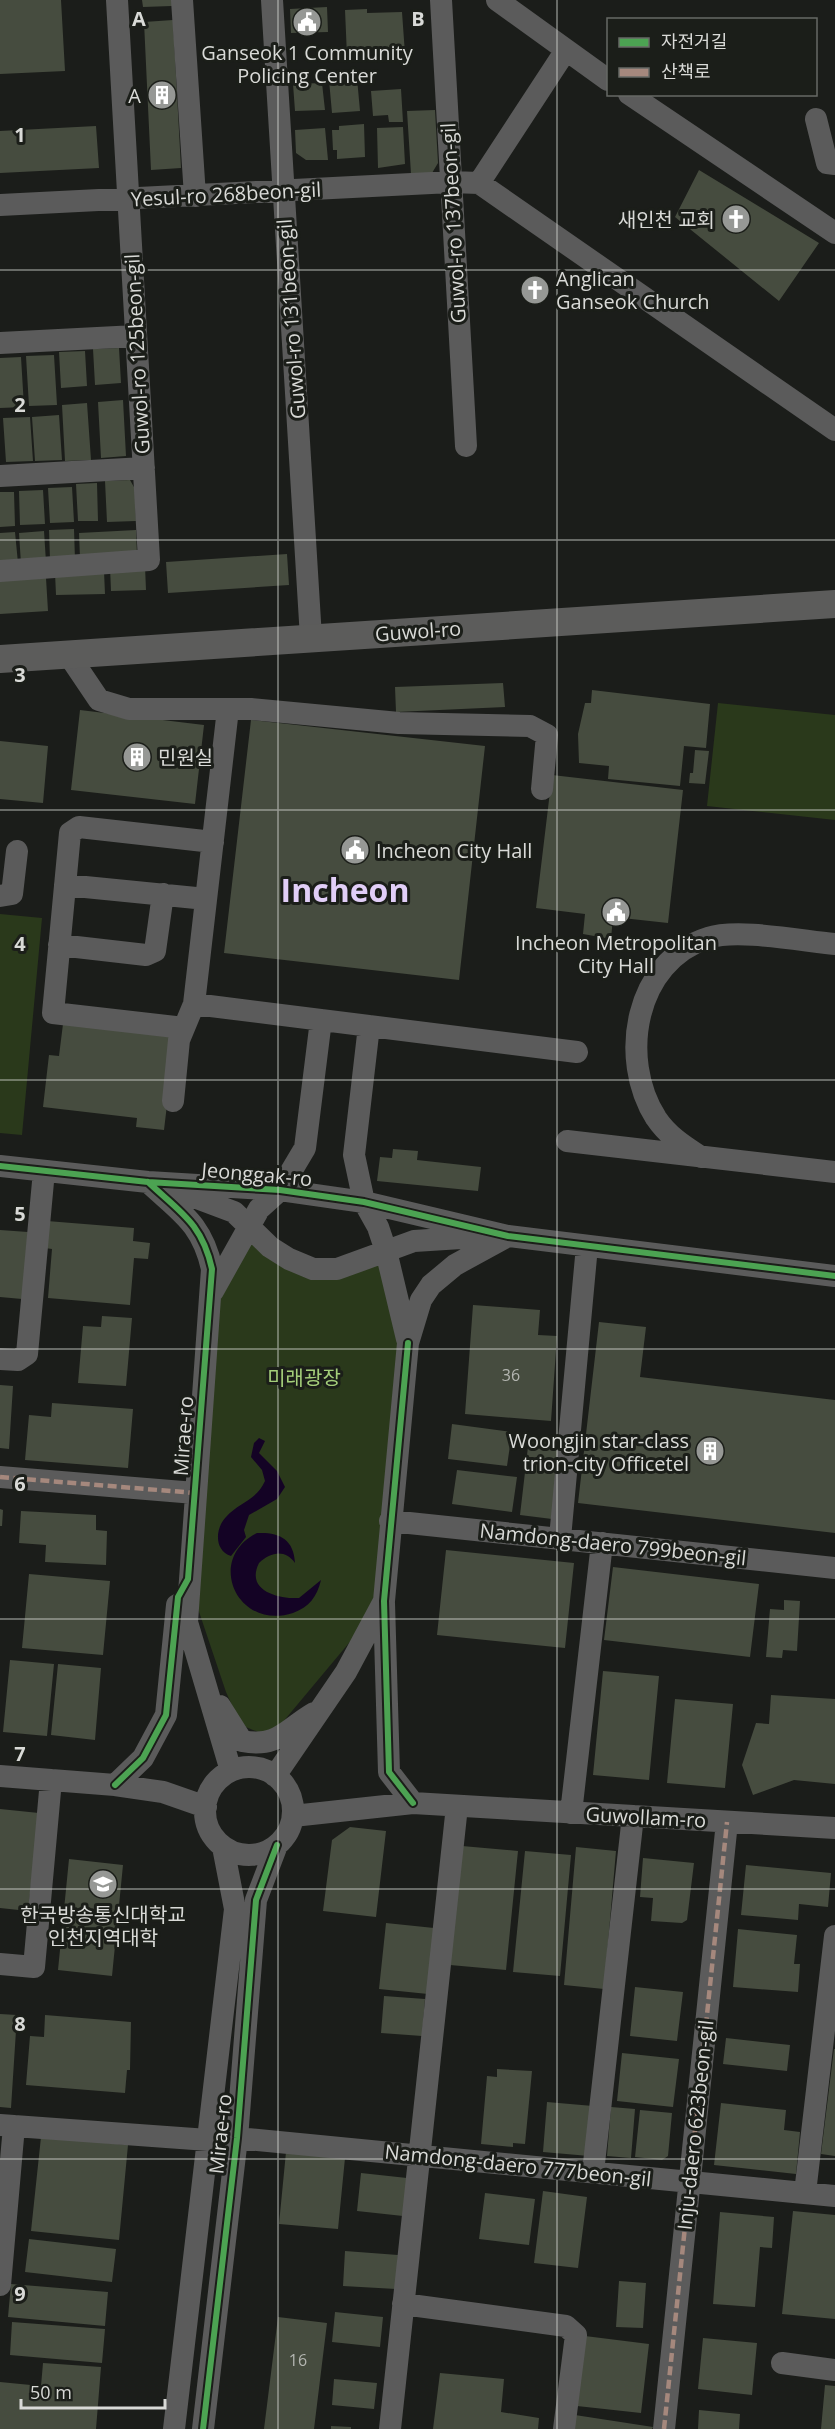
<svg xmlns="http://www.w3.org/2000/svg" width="835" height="2429" viewBox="0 0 835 2429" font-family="'Open Sans','Noto Sans KR',sans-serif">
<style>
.green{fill:#2a391b}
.water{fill:#140325}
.building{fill:#464c3f}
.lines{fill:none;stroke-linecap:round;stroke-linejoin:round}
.minor{stroke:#5b5b5b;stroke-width:22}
.major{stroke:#5c5c5b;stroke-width:28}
.quiet{stroke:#a5887d;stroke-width:4.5;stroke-dasharray:9 4.5;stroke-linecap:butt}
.cycleway-casing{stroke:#1b1e19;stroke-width:10}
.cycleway{stroke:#4ca352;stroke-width:6}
.grid{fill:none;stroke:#d9dad7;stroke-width:1.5;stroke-opacity:0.55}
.labels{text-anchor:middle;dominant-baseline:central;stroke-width:6;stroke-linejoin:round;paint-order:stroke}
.number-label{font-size:16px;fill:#b4b6b1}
.poi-label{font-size:20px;fill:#d9dad7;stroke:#1b1e19}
.street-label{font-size:20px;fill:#d9dad7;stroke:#1b1e19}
.park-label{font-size:20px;fill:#a4ce7a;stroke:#1b1e19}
.town-label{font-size:32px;font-weight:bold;fill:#e1cef7;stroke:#1b1e19}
.grid-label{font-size:20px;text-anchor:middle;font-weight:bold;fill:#d9dad7;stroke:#1b1e19;stroke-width:6;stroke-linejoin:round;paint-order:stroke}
</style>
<rect width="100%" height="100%" fill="#1b1d1a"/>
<!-- green -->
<path class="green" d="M718 703 835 715V820L707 806Z
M0 914 42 918 22 1135 0 1133Z
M250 1224 313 1269 386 1251 408 1343 384 1601 277 1729 258 1732 241 1725 226 1692 188 1579 210 1295Z"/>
<!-- water -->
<path class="water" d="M259 1438 265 1441 259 1453 277 1471 285 1487 277 1499 249 1515 244 1530 246 1537 231 1556C214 1551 215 1528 226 1517 239 1502 256 1501 265 1481L262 1470 251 1457 254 1443Z
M257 1533C279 1532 294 1539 295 1563 285 1549 271 1552 259 1563 245 1591 279 1599 299 1598L321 1580C317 1597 309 1607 293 1613 237 1631 205 1559 257 1533Z"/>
<!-- building -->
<path class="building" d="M0 0H61L65 71 0 74Z
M142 0H172V6L143 7Z
M327 7 328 32 291 33 290 9Z
M367 9V13L402 12 405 54 347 56 345 10Z
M173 20 181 168 151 170 144 22Z
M357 78 360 111 332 113 329 80Z
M322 83 325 110 295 111 293 84Z
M401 89 403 122H389L388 115 373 116 371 91Z
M435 110 438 163 432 173 411 174 407 111Z
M364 124 365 157 337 159V150H333L332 130H339V126Z
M96 126 99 168 0 173V131Z
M403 127 405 164 378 168 377 128Z
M325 128 328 160H306L296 153 295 130Z
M699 170 819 243 779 301 675 217Z
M119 348 121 383 95 385 93 349Z
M85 351 87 386 61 388 59 352Z
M54 355 57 405 29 406 26 356Z
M21 357 24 407 0 408V358Z
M123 400 126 456 101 458 98 402Z
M87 403 91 460 65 461 62 405Z
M59 415 62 460 35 461 32 417Z
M30 417 33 461 6 462 3 418Z
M130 480 135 489 136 521 107 522 105 481Z
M97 483 98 521H78L76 484Z
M72 487 74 522 50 523 48 488Z
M43 490 45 524 20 525 19 491Z
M0 492H14L15 526 0 527Z
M74 529 75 560H50L49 530Z
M136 530 137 555 80 558 79 533Z
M44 531 46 562 21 564 19 533Z
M15 532 18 563 0 565V533Z
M287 554 289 585 168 593 166 562Z
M145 566 146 590 111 591 110 567Z
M104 571 105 594 56 595 55 573Z
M46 578 48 611 0 614V580Z
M503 683 505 707 396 712 395 687Z
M592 690 710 704 706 748 684 746 680 786 608 779 609 766 579 763 578 734 585 703H591Z
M80 710 204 725 195 804 71 790Z
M251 720 485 746 459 980 224 953Z
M0 741 48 746 43 803 0 799Z
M695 750 709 751 705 784 689 783 690 773H693Z
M552 775 683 790 668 923 613 917 611 939 583 934 585 914 536 908Z
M63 1024 175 1037 164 1130 136 1127 137 1118 43 1107 49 1055 59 1056Z
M393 1149 418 1151 417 1160 481 1167 478 1191 377 1181 380 1157 392 1158Z
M47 1221 134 1228 133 1241 150 1243 148 1259 134 1258 130 1305 48 1298 52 1249 45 1248Z
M0 1230 28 1232 22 1299 0 1297Z
M473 1305 540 1310 538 1335 557 1336 551 1421 465 1414Z
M102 1316 132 1318 126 1386 78 1383 83 1326 101 1327Z
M599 1322 646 1327 640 1377 835 1400V1533L578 1503Z
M0 1385 13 1386 9 1449 0 1448Z
M52 1403 133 1409 128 1468 25 1460 29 1415 51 1417Z
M452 1424 512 1432 507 1466 448 1459Z
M529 1438 561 1441 552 1519 520 1515Z
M457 1470 517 1477 512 1512 452 1504Z
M0 1509 3 1510 2 1526H0Z
M21 1511 96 1515V1530L107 1531 106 1565 45 1562 46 1545 19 1543Z
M446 1550 574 1563 565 1648 437 1635Z
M613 1567 759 1584 750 1657 604 1640Z
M29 1574 110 1581 103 1655 22 1648Z
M784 1600 800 1601 797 1651 783 1650 782 1658 766 1657 770 1609 784 1610Z
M10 1660 54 1664 47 1736 3 1732Z
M58 1664 101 1668 95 1740 51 1735Z
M603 1671 659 1676 649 1780 593 1775Z
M771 1695 835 1699V1784L794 1780 753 1795 742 1765 756 1723 769 1724Z
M675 1699 733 1704 725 1788 667 1783Z
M0 1809 39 1813 28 1911 0 1908Z
M350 1827 386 1831 376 1917 323 1911 332 1840Z
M462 1846 518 1851 506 1970 450 1965Z
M576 1847 616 1851 604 1989 564 1985Z
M525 1851 571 1855 560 1976 513 1972Z
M643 1858 694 1863 687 1920 682 1923 651 1921 653 1898 640 1897Z
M69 1859 123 1865 112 1976 58 1970Z
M746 1865 831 1873 828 1907 799 1904 798 1920 741 1915Z
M386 1923 434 1928 428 1994 379 1989Z
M738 1929 797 1935 794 1964H800L798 1992 733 1987Z
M635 1987 683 1992 677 2041 630 2036Z
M384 1996 425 1999 422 2036 381 2033Z
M0 2014 17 2015 11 2108 0 2107Z
M45 2015 131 2022 130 2070H127L125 2093 26 2085 30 2036 44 2037Z
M726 2038 790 2045 787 2071 723 2064Z
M834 2049H835V2156L821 2154Z
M622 2053 679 2059 673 2107 617 2101Z
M497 2069 532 2071 525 2144 513 2143V2147L481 2144 487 2076 497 2077Z
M547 2102 593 2106 589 2156 543 2152Z
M721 2103 786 2110 784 2130 800 2132 796 2174 714 2165Z
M611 2107 635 2109 631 2158 607 2156Z
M640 2110 672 2113 668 2156 662 2160 635 2157Z
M41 2137 128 2145 119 2240 31 2231Z
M286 2152 345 2158 338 2229 279 2224Z
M361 2173 407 2178 403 2216 357 2211Z
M543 2191 587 2197 578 2268 534 2263Z
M485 2193 535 2199 529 2245 479 2239Z
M793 2211 835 2215V2319L782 2314Z
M720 2212 774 2217 772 2248 760 2247 755 2307 713 2304Z
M29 2239 116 2249 112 2282 25 2272Z
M345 2251 398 2255 396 2289 343 2286Z
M619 2281 646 2283 643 2328 616 2327Z
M11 2284 108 2292 105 2326 8 2317Z
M335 2312 383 2317 380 2347 332 2342Z
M278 2317 327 2323 314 2429H264Z
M12 2322 105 2329 102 2363 10 2355Z
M585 2336 649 2344 641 2413 577 2406Z
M703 2338 757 2343 752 2395 698 2389Z
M43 2363 101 2367 96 2429H0V2382L41 2386Z
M440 2373 504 2379 501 2412 539 2418 538 2429H433Z
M334 2379 377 2383 374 2409 332 2405Z
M825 2385 835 2386V2429H821Z
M699 2410 740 2414 739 2429H698Z
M575 2415 653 2427 652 2429H573Z
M331 2426 351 2427V2429H331Z"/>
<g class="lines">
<!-- minor -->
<path class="minor" d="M182 0 195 196
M272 0 311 638
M441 0 466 446
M497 0 608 80
M629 94 835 233
M816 119 827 163 835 164
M479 183 566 50
M0 205 451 182 479 183 835 430
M0 343 136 336
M0 476 144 468
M0 571 149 560 117 0
M68 654 99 700 129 709H251L399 723 530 726 547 735 542 789
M65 885 206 899
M0 896 12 894 17 851
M59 945 146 955 155 951 163 894
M194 1004 577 1052
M369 1026 354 1155 364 1202 378 1227 386 1251 407 1339
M184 1028 53 1013 70 833 79 827 213 842
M173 1101 179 1040 194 1004 228 709
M567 1141 835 1172
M701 1157C684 1146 668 1136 656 1118 618 1058 635 961 708 938 737 928 802 941 835 944
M0 1166 148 1182 280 1190 364 1202 508 1236 835 1276
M148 1182C180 1212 202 1223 212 1269L187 1622 231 1771
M178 1191 234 1212 270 1247 289 1259 313 1269H337L414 1241 477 1237
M213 1291 259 1209 280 1190 305 1148 321 1020
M0 1359 18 1360 27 1354 44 1171
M0 1477 195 1493
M390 1521 835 1568
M560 1538 587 1246
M384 1603 389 1772 413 1803
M220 1706 242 1741C278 1748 285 1730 314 1713
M205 1811a44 44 0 1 1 88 0a44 44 0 1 1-88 0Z
M0 1776 115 1785 163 1792 206 1807
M275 1776 346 1672 384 1601 408 1343 421 1300 431 1285 455 1265 508 1236
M115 1785 143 1758 166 1715 177 1605
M571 1813 602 1543
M293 1816 413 1803 835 1828
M0 1964 34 1967 51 1780
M0 2125 208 2140
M237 2138 835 2196
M593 2172 633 1816
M805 2193 835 1936
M0 2285 14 2126
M403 2304 566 2326 576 2335 564 2429
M782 2363 835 2370
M174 2429 235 1909 223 1847
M203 2429 237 2138 256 1900 277 1845
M390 2429 457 1806
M664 2429 727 1822"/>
<!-- major -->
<path class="major" d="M0 659 835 604"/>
<!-- quiet -->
<path class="quiet" d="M0 1477 195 1493
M664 2429 727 1822"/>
<!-- cycleway casing -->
<g class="cycleway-casing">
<path id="cycleway" d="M0 1166 148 1182 280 1190 364 1202 508 1236 835 1276
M408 1343 384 1601 389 1772 413 1803
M115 1785 143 1758 166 1715 178 1597 188 1579 212 1269C202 1223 180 1212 148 1182
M203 2429 237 2138 256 1900 277 1845"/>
</g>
<!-- cycleway -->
<use href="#cycleway" class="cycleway"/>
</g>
<!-- grid -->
<path class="grid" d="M278 0V2429M557 0V2429M0 270H835M0 540H835M0 810H835M0 1080H835M0 1349H835M0 1619H835M0 1889H835M0 2159H835"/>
<!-- icons -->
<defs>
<g id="civic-disc" transform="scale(1.5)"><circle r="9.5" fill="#969895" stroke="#1b1e19"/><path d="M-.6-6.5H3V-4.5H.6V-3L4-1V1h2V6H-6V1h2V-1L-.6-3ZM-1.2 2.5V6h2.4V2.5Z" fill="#fff"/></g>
<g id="building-disc" transform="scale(1.5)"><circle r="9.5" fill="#969895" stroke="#1b1e19"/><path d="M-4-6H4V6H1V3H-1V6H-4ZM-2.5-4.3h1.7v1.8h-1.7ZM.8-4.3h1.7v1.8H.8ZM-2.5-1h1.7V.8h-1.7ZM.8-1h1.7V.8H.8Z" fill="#fff"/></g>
<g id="church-disc" transform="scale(1.5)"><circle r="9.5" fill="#969895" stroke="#1b1e19"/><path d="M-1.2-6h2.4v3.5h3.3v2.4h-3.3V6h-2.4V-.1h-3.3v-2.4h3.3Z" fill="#fff"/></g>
<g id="university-disc" transform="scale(1.5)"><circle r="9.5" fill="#969895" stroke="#1b1e19"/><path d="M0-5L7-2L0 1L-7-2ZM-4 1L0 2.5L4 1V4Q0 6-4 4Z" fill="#fff"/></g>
</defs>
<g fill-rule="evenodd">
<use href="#civic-disc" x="307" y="22"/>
<use href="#building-disc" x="162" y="95"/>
<use href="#church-disc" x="736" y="219"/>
<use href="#church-disc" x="535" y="290"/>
<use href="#building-disc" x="137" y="757"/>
<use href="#civic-disc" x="355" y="850"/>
<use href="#civic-disc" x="616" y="912"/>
<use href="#building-disc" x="710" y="1451"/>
<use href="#university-disc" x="103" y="1884"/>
</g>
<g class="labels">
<!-- number labels -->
<g class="number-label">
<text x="511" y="1375">36</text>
<text x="298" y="2360">16</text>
</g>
<!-- poi labels -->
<g class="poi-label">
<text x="307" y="52">Ganseok 1 Community<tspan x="307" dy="23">Policing Center</tspan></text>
<text x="141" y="95" text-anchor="end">A</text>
<text x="715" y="219" text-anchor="end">새인천 교회</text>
<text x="556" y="278" text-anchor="start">Anglican<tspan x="556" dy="23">Ganseok Church</tspan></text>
<text x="158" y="757" text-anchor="start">민원실</text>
<text x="376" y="850" text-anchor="start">Incheon City Hall</text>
<text x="616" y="942">Incheon Metropolitan<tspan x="616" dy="23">City Hall</tspan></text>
<text x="689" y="1440" text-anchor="end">Woongjin star-class<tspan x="689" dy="23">trion-city Officetel</tspan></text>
<text x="103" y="1914">한국방송통신대학교<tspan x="103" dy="23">인천지역대학</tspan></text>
</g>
<!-- street labels -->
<g class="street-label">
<text transform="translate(226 194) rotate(-3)">Yesul-ro 268beon-gil</text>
<text transform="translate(453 223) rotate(-93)">Guwol-ro 137beon-gil</text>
<text transform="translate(291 319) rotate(-94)">Guwol-ro 131beon-gil</text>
<text transform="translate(137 354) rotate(-93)">Guwol-ro 125beon-gil</text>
<text transform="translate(418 631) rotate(-4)">Guwol-ro</text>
<text transform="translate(257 1174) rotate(5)">Jeonggak-ro</text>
<text transform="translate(183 1436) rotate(-86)">Mirae-ro</text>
<text transform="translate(613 1544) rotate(6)">Namdong-daero 799beon-gil</text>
<text transform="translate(646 1817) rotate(3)">Guwollam-ro</text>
<text transform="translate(695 2125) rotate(-84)">Inju-daero 623beon-gil</text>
<text transform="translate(220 2134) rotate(-84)">Mirae-ro</text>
<text transform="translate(518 2165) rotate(6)">Namdong-daero 777beon-gil</text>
</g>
<!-- park labels -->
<g class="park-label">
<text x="304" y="1377">미래광장</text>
</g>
<!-- town labels -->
<g class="town-label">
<text x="345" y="889">Incheon</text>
</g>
</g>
<g class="grid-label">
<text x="139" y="26">A</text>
<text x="418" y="26">B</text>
<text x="20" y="142">1</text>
<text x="20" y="412">2</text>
<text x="20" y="682">3</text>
<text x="20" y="951">4</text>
<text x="20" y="1221">5</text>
<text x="20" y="1491">6</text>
<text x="20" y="1761">7</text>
<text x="20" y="2031">8</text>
<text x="20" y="2301">9</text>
</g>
<!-- legend -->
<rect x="607" y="18" width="210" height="78" fill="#1b1e19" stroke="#676965" stroke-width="1.5"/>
<rect x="619" y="38" width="30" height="9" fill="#4ca352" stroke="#676965" stroke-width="1.5"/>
<text x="661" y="48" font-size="18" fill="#d9dad7">자전거길</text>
<rect x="619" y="68" width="30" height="9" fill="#a5887d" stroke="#676965" stroke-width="1.5"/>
<text x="661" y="78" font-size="18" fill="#d9dad7">산책로</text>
<!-- scale -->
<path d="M21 2399v9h144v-9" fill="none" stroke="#d9dad7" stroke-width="3"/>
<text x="30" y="2399" font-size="18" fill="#d9dad7" stroke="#1b1e19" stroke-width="4.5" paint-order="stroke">50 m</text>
</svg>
